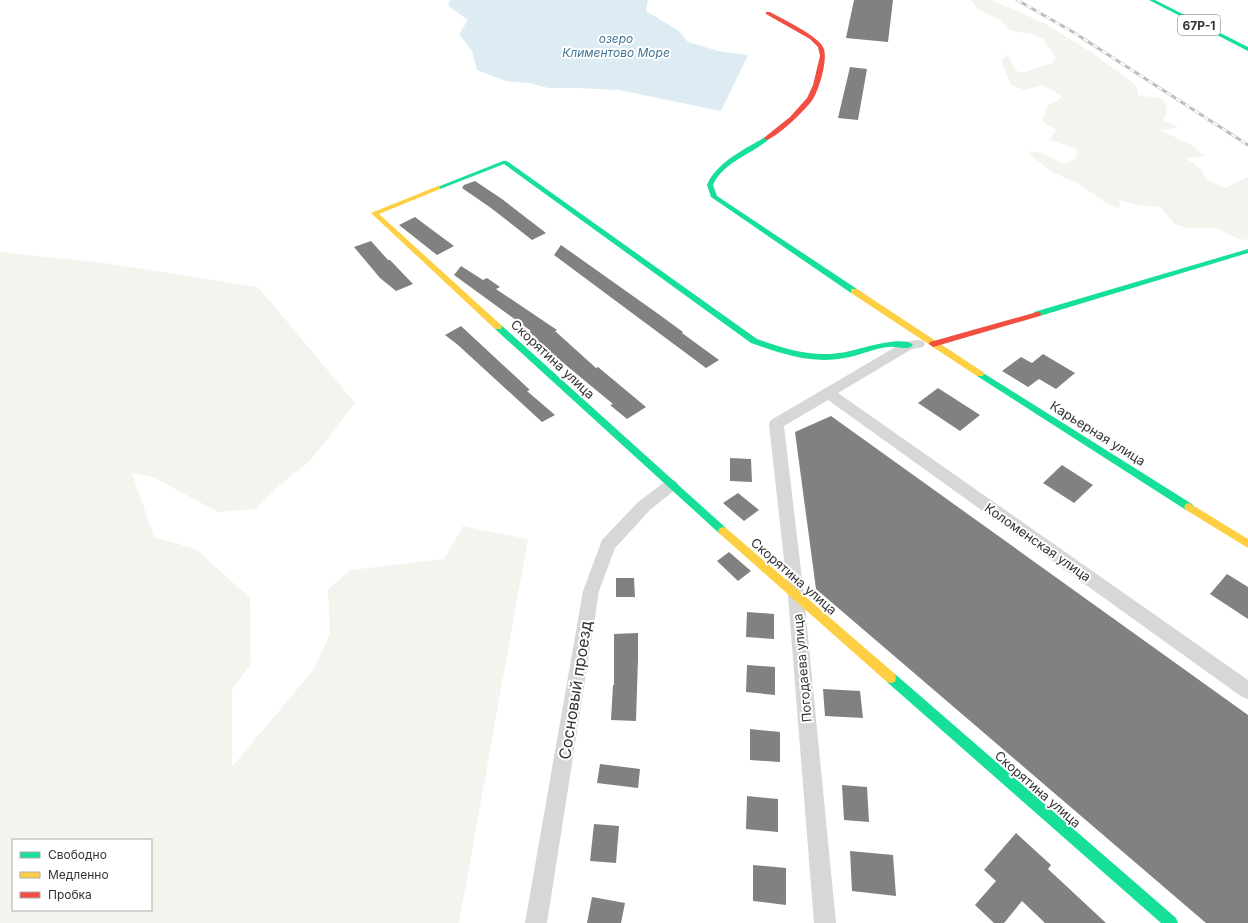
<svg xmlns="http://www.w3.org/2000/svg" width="1248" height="923" viewBox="0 0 1248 923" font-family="Inter,sans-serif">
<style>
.green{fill:#f1f5ed;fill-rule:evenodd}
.water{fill:#ddebf3}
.building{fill:#818181}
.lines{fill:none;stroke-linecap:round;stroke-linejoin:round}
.street{fill:#d7d7d7;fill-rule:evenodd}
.fast{fill:#16e098;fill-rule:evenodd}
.slow{fill:#ffcf43;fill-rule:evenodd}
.jam{fill:#f24e42;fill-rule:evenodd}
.rail-casing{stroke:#bebebe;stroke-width:3}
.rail{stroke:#fff;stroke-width:2;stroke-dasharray:5.5;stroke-linecap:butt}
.labels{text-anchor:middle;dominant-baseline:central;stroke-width:4;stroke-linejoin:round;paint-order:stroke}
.shield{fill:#fff;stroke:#707070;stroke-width:1}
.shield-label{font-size:12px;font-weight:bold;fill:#333}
.far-water-label{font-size:12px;font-style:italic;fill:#3f7597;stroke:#fff}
.street-label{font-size:13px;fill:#333;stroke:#fff}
.near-street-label{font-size:16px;fill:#333;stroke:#fff}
</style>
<rect width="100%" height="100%" fill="#fff"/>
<!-- green -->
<path class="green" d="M971 0H991L1044 23 1091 52 1137 86 1138 95 1164 99 1167 112 1163 120 1179 127 1160 130 1191 145 1205 156 1186 158 1201 169 1206 179 1225 188 1248 177V239L1241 240 1216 228H1189L1174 224 1161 207 1138 205 1119 200 1120 208 1106 203 1079 184 1054 173 1036 160 1027 151 1042 153 1064 164 1076 158 1077 149 1050 140 1056 130 1042 121 1047 106 1063 97 1043 85 1024 90 1010 84 1001 59 1008 55 1015 70 1022 73 1052 63 1056 58 1043 39 1031 34 1010 30 999 19 979 10Z
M0 252 104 263 258 287 355 403 310 461 283 482 256 509 218 512 155 478 132 473 154 537 196 549 250 598 251 664 232 690V767L314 669 330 634 328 589 351 570 444 559 463 526 528 539 459 923H0ZM13 840H151V910H13Z"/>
<!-- water -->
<path class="water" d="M450 0H648L646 11 679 31 688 42 718 51 748 55 721 111 619 90 579 88H548L530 83 506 81 477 70 472 51 459 34 468 20 448 6Z"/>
<!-- building -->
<path class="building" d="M854 0H893L888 42 846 38Z
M850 67 867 69 858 120 838 118Z
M475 181 502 199 546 233 532 240 491 208 462 188 464 185Z
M415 217 435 232 454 246 437 255 399 225Z
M371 241 388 260H390L413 284 396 291 380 278 354 247Z
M561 245 657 313 683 332 682 333 719 360 706 368 554 255Z
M461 266 483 280 487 278 500 287 496 289 557 330 555 331 596 368 598 367 646 407 627 419 610 405 613 404 527 333 531 331 454 275Z
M461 326 530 390 527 391 555 415 542 422 458 345 445 335Z
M1043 354 1075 373 1056 389 1039 379 1028 387 1002 371 1021 357 1032 363Z
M938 388 980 415 960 431 918 403Z
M831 416 1248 715V923H1206L816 589 795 432Z
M730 458 751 459 752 482 730 481Z
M1062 465 1093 485 1074 503 1043 483Z
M738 493 759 510 744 521 723 503Z
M729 552 751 571 738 581 717 561Z
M1227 574 1248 587V619L1210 594Z
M616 578H634L635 597H616Z
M747 612 774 614V639L746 637Z
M638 633V658L636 721 611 720 613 685H614V634Z
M747 665 775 667V695L746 692Z
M823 689 860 691 863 718 825 716Z
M750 729 780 732V762L750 760Z
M600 764 640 769 638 788 597 783Z
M842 785 867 787 869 822 844 820Z
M747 796 778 799V832L746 829Z
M594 824 619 826 616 863 590 861Z
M1016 833 1051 865 1048 869 1106 923H1045L1022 901 1004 923H994L975 905 996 881 984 870Z
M850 851 893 855 896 896 852 891Z
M753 865 786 868V905L753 901Z
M592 897 625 903 621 923H587Z"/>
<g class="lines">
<!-- street -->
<path class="street" d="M918 340 923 341 925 344 923 347 912 349 838 393 1248 680V699L1242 697 828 400 784 426 804 596 836 923H814L788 596 769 424 771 420 904 342Z
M671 479 676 481 679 485 676 489 650 510 615 548 599 591 547 923H525L583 591 602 540 638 502 666 481Z"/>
<!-- fast -->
<path class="fast" d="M1149 0H1155L1248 47V51Z
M765 137 770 138C752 155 724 161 713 185L717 196 857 289V293H851L711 197 707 185C717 162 744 150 765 137Z
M503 161H507L757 339C790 350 815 359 850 351 864 348 903 335 913 345 908 351 897 346 889 347 876 348 863 354 850 357 813 365 786 355 751 343L504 164 440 189 435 188Z
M1248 249V253L1040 316H1034L1033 314 1034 312Z
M498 324 501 325 726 528 728 531 726 534 723 535 720 534 495 329 494 327Z
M980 371 1192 504 1194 507 1192 510H1186L977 376 976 374 977 372Z
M891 673 895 674 1176 918 1178 923H1161L887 682 886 678 887 674Z"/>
<!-- slow -->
<path class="slow" d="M438 186 440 187V189L379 214 501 325 502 327 501 329H495L371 213Z
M851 289H857L983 372 984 374 983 376H977L851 293Z
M1189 503 1248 539V548L1186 510 1184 507 1186 504Z
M723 527 726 528 895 674 896 678 895 682 891 683 887 682 720 534 718 531 720 528Z"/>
<!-- jam -->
<path class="jam" d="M766 12H770C782 19 817 35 823 47 829 57 819 90 813 99 806 110 778 136 767 140L764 138 765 137 790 117 807 98 813 85 820 56 818 47 810 39 766 14Z
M1037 312H1040L1041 314 1040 316 933 347 929 344 930 342Z"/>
<!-- rail casing -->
<g class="rail-casing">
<path id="rail" d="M1017 0 1073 32 1248 145"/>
</g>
<!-- rail -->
<use href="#rail" class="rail"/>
</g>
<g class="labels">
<!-- shield labels -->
<rect class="shield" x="1178" y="15" width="42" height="20" rx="3"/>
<g class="shield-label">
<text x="1199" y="25">67Р-1</text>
</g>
<!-- far-water labels -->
<g class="far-water-label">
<text x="616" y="38">озеро<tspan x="616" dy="14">Климентово Море</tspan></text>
</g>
<!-- street labels -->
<g class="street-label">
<text transform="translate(553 359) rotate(43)">Скорятина улица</text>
<text transform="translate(1098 433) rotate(32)">Карьерная улица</text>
<text transform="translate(1038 542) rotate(35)">Коломенская улица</text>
<text transform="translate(794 576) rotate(41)">Скорятина улица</text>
<text transform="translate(802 668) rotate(-95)">Погодаева улица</text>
<text transform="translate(1038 789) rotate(41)">Скорятина улица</text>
</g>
<!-- near-street labels -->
<g class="near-street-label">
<text transform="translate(575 690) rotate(-81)">Сосновый проезд</text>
</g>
</g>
<!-- legend -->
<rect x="12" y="839" width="140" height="72" fill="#ffffff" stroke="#adadad"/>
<rect x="20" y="852" width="20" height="6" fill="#16e098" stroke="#adadad"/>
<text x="48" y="859" font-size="12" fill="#333333">Свободно</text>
<rect x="20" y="872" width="20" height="6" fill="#ffcf43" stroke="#adadad"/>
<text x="48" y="879" font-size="12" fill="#333333">Медленно</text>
<rect x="20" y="892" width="20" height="6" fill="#f24e42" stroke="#adadad"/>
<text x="48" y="899" font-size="12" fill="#333333">Пробка</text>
</svg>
